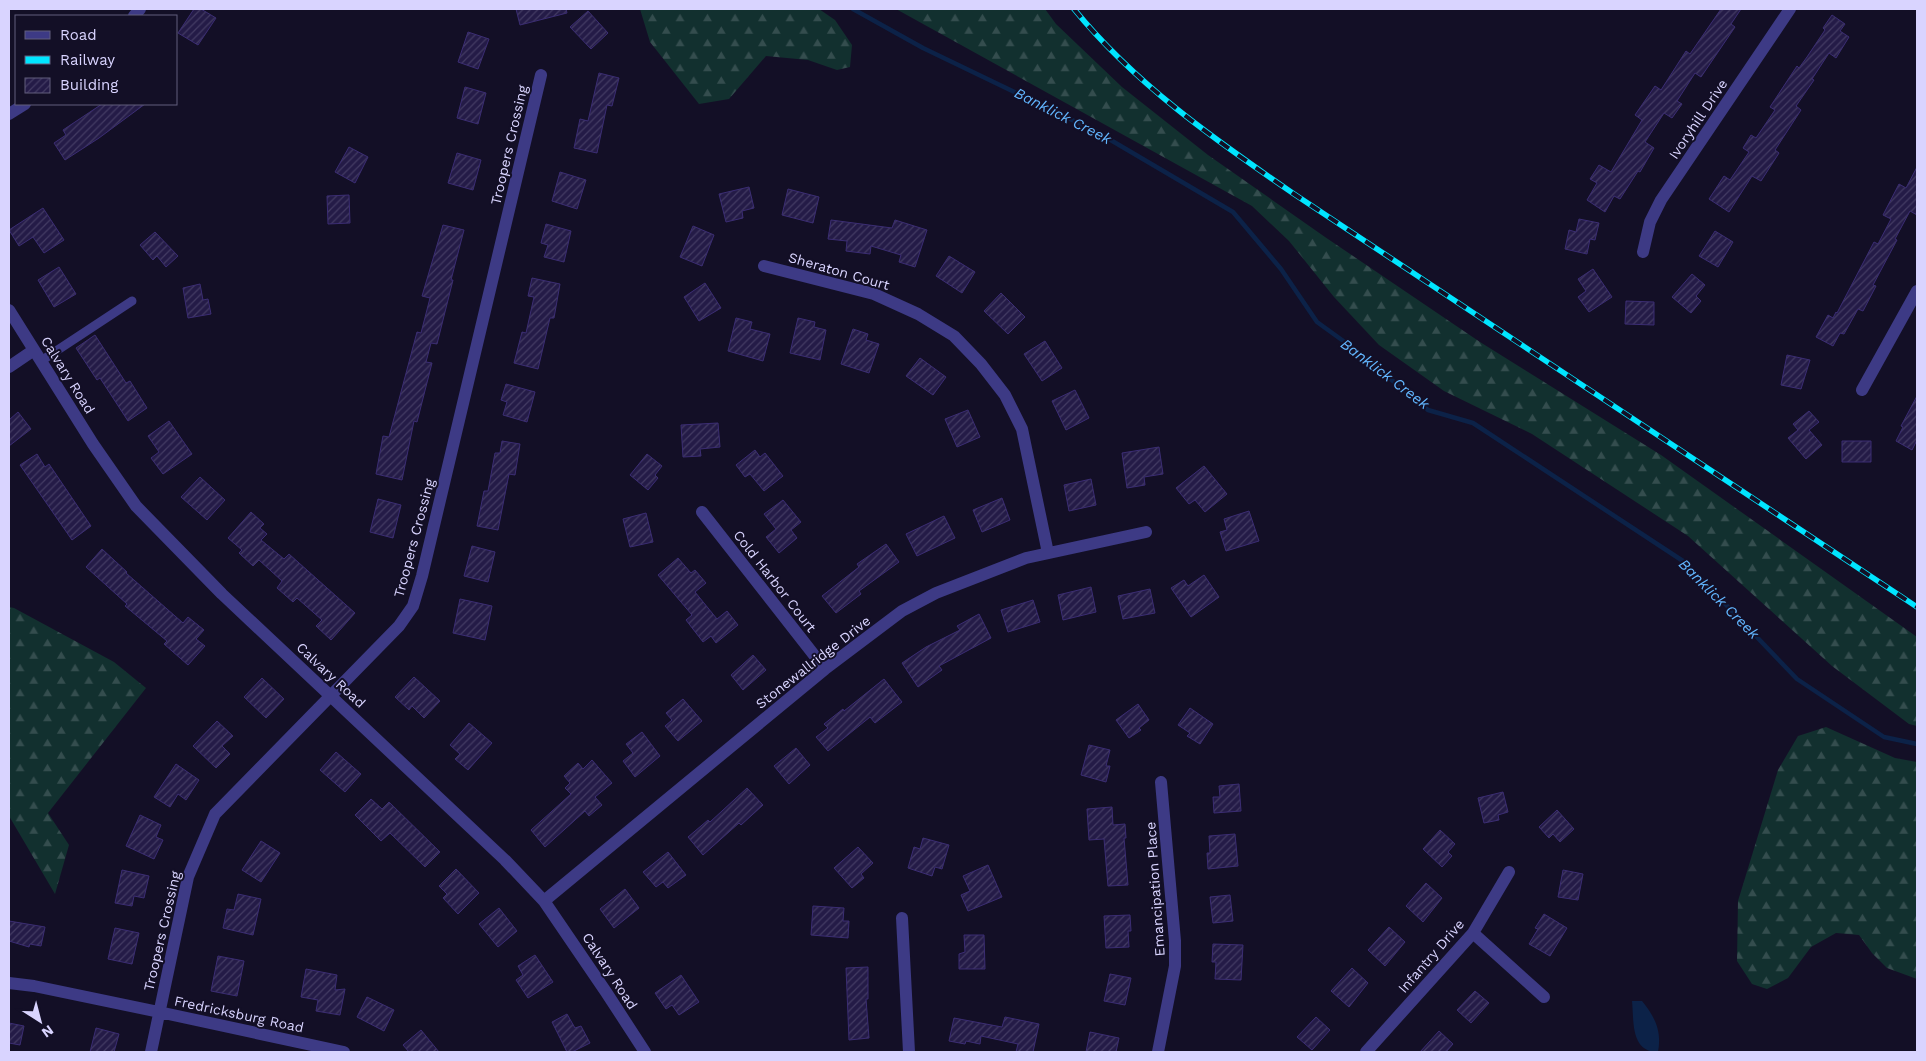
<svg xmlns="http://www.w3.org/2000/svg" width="1926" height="1061" viewBox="0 0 1926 1061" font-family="'Work Sans',sans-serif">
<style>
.forest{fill:url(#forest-firs)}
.water{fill:#0c2248}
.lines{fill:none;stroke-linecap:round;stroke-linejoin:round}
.stream{stroke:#0c2248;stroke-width:4.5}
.building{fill:url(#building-hatch);stroke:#3b2d73}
.service{stroke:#3d3a85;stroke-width:9}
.minor{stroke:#3d3a85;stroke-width:12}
.rail-casing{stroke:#00e5ff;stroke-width:5.5}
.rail{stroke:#130f26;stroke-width:4;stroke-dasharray:11;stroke-linecap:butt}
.labels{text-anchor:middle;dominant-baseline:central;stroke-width:4;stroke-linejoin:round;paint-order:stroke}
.street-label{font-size:14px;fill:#d9d4ff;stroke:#130f26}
.water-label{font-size:15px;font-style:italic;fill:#62b6ff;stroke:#130f26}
</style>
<defs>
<pattern id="forest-firs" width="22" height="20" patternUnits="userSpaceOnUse" patternTransform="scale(1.25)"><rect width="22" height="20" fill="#12302f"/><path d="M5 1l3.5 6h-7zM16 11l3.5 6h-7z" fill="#344d4e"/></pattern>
<pattern id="building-hatch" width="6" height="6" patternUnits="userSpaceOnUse" patternTransform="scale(1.25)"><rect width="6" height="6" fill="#241b47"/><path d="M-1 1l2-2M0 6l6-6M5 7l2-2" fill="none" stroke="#433b63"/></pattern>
</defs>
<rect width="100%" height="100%" fill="#130f26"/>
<!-- forest -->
<path class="forest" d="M640 9H819L835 20 852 45 850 67 837 70 808 60 766 56 729 99 699 104 650 42Z
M896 9H1045L1056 24 1122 87 1208 155 1325 237 1480 342 1661 455 1917 637V726L1909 724 1832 666 1688 536 1532 434 1444 391 1379 345 1334 297 1289 241 1252 206Z
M9 607 14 608 114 662 146 688 48 813 69 845 55 894 9 816Z
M1826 727 1895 758 1917 762V979L1887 968 1872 953 1859 935 1836 933 1811 947 1788 978 1767 989 1752 984 1737 961 1738 901 1778 770 1798 736Z"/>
<!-- water -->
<path class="water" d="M1632 1001H1642C1655 1017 1662 1031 1658 1052 1630 1052 1634 1020 1632 1001Z"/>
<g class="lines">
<!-- stream -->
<path class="stream" d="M853 9 923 48 1097 132 1233 212 1281 269 1317 322 1353 348 1428 410 1473 423 1686 563 1797 679 1884 737 1917 744"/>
</g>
<!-- building -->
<path class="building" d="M194 9H201L216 18 198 45 178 33Z
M516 9H566L567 13 520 25Z
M1721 9H1741L1731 24 1735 27 1701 77 1695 73 1677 101 1682 104 1672 118 1664 113 1645 142 1654 148 1640 172 1638 171 1620 199 1614 196 1605 212 1587 200 1597 183 1590 179 1599 165 1611 172 1642 120 1635 115 1655 86 1661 90 1686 51 1690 54Z
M588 11 608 33 591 49 570 27Z
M1832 15 1845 24 1840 31 1849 37 1836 58 1829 53 1812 79 1814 80 1796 106 1801 110 1775 150 1779 153 1761 181 1752 176 1729 212 1709 199 1724 176 1730 180 1749 152 1743 148 1751 135 1756 138 1775 110 1770 107 1797 66 1799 68 1807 57 1825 30 1823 28Z
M468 32 489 39 478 69 458 62Z
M599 73 619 78 612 106 607 105 597 153 574 148 580 119 588 121Z
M465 87 486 93 478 124 457 118Z
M102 104H145L99 138 65 160 54 143 66 135 63 130Z
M349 147 368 157 355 183 335 172Z
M457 153 481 160 473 190 448 183Z
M1917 167V215L1910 211 1895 239 1897 240 1873 285 1876 286 1863 311 1858 309 1844 334 1840 333 1833 346 1816 337 1828 315 1833 318 1836 312 1837 313 1874 242 1878 244 1891 219 1883 215 1899 184 1906 188Z
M560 172 586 180 577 209 552 201Z
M749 187 754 208 742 211 743 218 726 222 719 194Z
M788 189 819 197 813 223 782 215Z
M349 195 350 223 328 224 327 196Z
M43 208 64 240 44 253 33 237 19 246 9 230Z
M1579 219 1599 223 1595 240 1590 239 1587 254 1565 249 1569 230 1576 232Z
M831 220 892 228 895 220 927 230 915 267 899 262 901 255 871 246 870 254 846 251 847 241 828 239Z
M546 224 571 231 564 262 544 257 548 245 541 243Z
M443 225 464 230 451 280H453L437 344 431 343 426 362 432 363 417 422 414 421 402 480 376 474 383 436 389 437 417 332 421 333 430 298 422 296Z
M693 226 714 235 702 266 680 257Z
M1715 231 1733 242 1718 267 1699 256Z
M155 232 178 256 166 267 157 256 153 260 140 245Z
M949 256 975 272 962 293 936 276Z
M59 267 76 294 54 307 38 280Z
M1593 269 1612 297 1589 312 1578 297 1586 291 1578 279Z
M1692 274 1705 285 1696 296 1701 301 1691 313 1672 297Z
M532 278 560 284 554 318H550L538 369 514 363 522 332 526 333 534 297 528 296Z
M705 283 721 308 699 321 684 297Z
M200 284 203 300 208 299 211 314 188 318 183 288Z
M1001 293 1025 317 1008 334 984 311Z
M1626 301 1654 302V325L1625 324Z
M736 318 752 322 750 329 770 334 763 361 728 351Z
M798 318 815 322 814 327 826 330 820 360 790 353Z
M853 329 868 334 866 340 879 344 869 373 841 364Z
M95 335 126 383 130 381 147 408 128 421 100 378 97 380 76 348Z
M1045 341 1062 368 1042 381 1024 354Z
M1787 355 1810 360 1801 389 1781 385Z
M920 358 946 377 933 395 906 376Z
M506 384 535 392 527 422 503 415 507 402 501 400Z
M1075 390 1089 418 1066 430 1052 401Z
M1917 396V440L1912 450 1896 441 1903 427 1901 426Z
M968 410 980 437 957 447 945 419Z
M1809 411 1819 422 1809 430 1822 445 1806 459 1788 438 1798 430 1793 424Z
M18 412 31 429 9 446V420Z
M169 421 192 454 163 474 151 458 159 452 148 436Z
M718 423 720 447 700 449 701 456 683 457 681 425Z
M502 441 520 444 515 475 509 474 498 530 477 526 484 491H488L495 453H500Z
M1842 441H1871V462H1842Z
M1159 447 1163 474 1144 477 1145 485 1127 488 1122 453Z
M755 450 760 457 765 453 783 476 764 491 750 474 745 477 736 465Z
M37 454 45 467 49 464 91 526 72 540 20 465Z
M647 454 662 466 655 475 658 478 648 490 630 475Z
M1204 466 1227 494 1205 512 1195 500 1189 504 1176 488Z
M200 477 225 500 207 520 181 497Z
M1091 479 1096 505 1069 511 1064 485Z
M1002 498 1010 520 982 532 973 510Z
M378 499 401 505 393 538 370 532Z
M783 500 801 522 791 530 797 538 779 553 766 537 776 529 764 514Z
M1249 511 1259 541 1226 551 1220 532 1227 530 1224 519Z
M251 512 264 524 260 528 267 534 261 540 284 559 289 554 355 613 331 640 316 626 322 620 297 598 293 602 277 588 282 581 259 560 253 566 239 553 242 550 228 538Z
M646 513 653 542 630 547 623 519Z
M944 516 955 538 917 556 906 534Z
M886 544 899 562 859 591 861 594 836 613 822 596 859 567 857 564Z
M472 546 495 552 488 582 464 576Z
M102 549 127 572 126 573 183 623 188 617 204 630 196 639 205 646 188 665 164 644 167 641 125 606 127 604 86 567Z
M678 558 691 573 695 570 706 583 695 592 717 619 727 611 738 625 716 643 711 636 703 642 686 620 692 615 658 575Z
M1204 575 1219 597 1191 617 1171 588 1184 580 1188 586Z
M1091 587 1096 612 1063 620 1058 595Z
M1150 589 1155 613 1123 619 1118 596Z
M460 599 492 606 485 640 453 633Z
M1033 600 1040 622 1008 632 1001 610Z
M979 614 991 638 939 666 942 670 918 687 902 663 926 647 960 630 957 626Z
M753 655 766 670 743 690 731 675Z
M414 677 440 701 424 718 412 706 409 710 395 697Z
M262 678 284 699 266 718 244 697Z
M884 679 902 702 875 723 870 717 828 751 816 737 828 728 824 724 843 709 844 711Z
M683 699 702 721 678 741 665 726 672 720 666 713Z
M1138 704 1149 720 1139 728 1141 730 1129 738 1116 720Z
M1190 708 1213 724 1200 744 1187 736 1190 733 1178 725Z
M217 721 233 736 222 746 230 754 216 768 193 746Z
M469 723 492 743 468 770 455 759 460 754 450 745Z
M642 732 660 756 635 777 623 761 633 753 626 744Z
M1089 745 1110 750 1106 766H1110L1106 782 1081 775Z
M796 748 810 765 789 784 774 766Z
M336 752 361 774 345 792 320 770Z
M592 760 612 783 595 797 602 805 589 816 585 811 545 847 531 830 571 794 565 788 570 783 564 776 578 763 583 769Z
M176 764 199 780 186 800 178 794 170 807 154 797Z
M1239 784 1241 811 1214 813 1213 797H1220L1219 786Z
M747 788 763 805 741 825 739 823 703 855 688 837 708 820 710 822Z
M1503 792 1508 812 1498 815 1499 820 1484 823 1478 798Z
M371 799 382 809 389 802 440 852 425 867 390 833 381 841 355 815Z
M1112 807 1113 825 1125 824 1126 838H1124L1128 885 1108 886 1104 839 1089 840 1087 809Z
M1557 810 1574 829 1560 842 1553 834 1549 838 1539 827Z
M140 815 161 825 156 837 163 840 154 859 126 846Z
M1440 830 1455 844 1448 852 1452 856 1442 867 1423 849Z
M1235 834 1238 866 1208 869 1207 853H1210L1209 836Z
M923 838 949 845 942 869 935 867 932 876 908 868 914 847 920 849Z
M261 841 280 853 261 882 242 870Z
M858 847 873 863 861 874 864 878 852 888 834 868Z
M668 852 686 875 668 888 663 882 656 887 643 872Z
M988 865 1002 897 968 911 961 895 970 891 963 876Z
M456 869 479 893 458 914 443 898 447 894 439 886Z
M122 870 149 876 144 898 134 896 132 906 115 903Z
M1563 870 1583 874 1578 900 1558 897Z
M1426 883 1442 898 1423 922 1406 906Z
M625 889 639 908 614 928 600 909Z
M238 894 261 899 253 935 223 928 227 909 234 910Z
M1230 895 1233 921 1213 923 1210 897Z
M813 906 844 908 843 921H849L848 938 811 935Z
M499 908 517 931 498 947 479 924Z
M1544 914 1567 928 1550 956 1529 944 1538 929 1535 928Z
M1130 915 1131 931H1128L1129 947 1106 948 1104 916Z
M9 921 45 927 41 946 30 944 29 947 9 941Z
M1389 927 1405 942 1385 966 1368 950Z
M115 928 139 933 132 964 108 959Z
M964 935H984L985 969H959V954L965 952Z
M1213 944 1243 945 1241 980 1215 979 1216 962H1212Z
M535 955 553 982 528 998 516 980 523 975 518 966Z
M218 956 244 961 237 996 211 991Z
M868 967V999H866L869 1038 849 1040 846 968Z
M1352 968 1368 983 1349 1007 1331 991Z
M306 969 337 975 335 990 345 989 340 1015 316 1011 318 1000 301 997Z
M1110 974 1131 978 1125 1005 1104 1001Z
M681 975 699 1002 679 1015 672 1005 666 1009 655 993Z
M1475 991 1489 1003 1471 1023 1457 1010Z
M367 997 394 1010 384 1031 357 1017Z
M567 1014 575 1028 581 1026 590 1043 572 1052H567L552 1022Z
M1005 1017 1039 1024 1033 1052H1016L1018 1044 981 1036 980 1044 966 1041 965 1044 949 1041 954 1018 1002 1027Z
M1316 1017 1330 1030 1312 1050 1297 1037Z
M9 1023 24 1026 20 1045 9 1043Z
M96 1028 119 1034 114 1052H90Z
M421 1030 439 1052H409L403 1045Z
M1439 1031 1453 1044 1446 1052H1420Z
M1090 1032 1119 1038 1116 1052H1086Z"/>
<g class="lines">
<!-- service -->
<path class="service" d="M41 361 132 301"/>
<!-- minor -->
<path class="minor" d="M134 16 140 9
M9 114 25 104
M1643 252 1650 222 1661 200 1790 9
M764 266 874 294 918 314 954 336 981 364 1005 395 1022 429 1048 553
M9 310 93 444 136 506 222 594 505 860 544 901 606 992 645 1052
M9 367 34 350
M1862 390 1917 291
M702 512 825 669
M544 901 825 669 902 611 936 593 1026 558 1146 532
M902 918 909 1052
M1473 933 1544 997
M9 983 34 986 159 1012 344 1052
M151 1052 188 877 215 814 399 626 413 606 422 576 541 75
M1158 1052 1175 966V941L1161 782
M1366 1052 1473 933 1509 872"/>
<!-- rail casing -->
<g class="rail-casing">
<path id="rail" d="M1074 9C1135 84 1214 139 1294 194L1917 607"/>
</g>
<!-- rail -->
<use href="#rail" class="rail"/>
</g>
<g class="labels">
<!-- street labels -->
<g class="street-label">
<text transform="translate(1698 119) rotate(-56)">Ivoryhill Drive</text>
<text transform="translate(509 145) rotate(-77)">Troopers Crossing</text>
<text transform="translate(839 271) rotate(16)">Sheraton Court</text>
<text transform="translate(68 375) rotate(58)">Calvary Road</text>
<text transform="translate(414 538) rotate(-75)">Troopers Crossing</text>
<text transform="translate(775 581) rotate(52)">Cold Harbor Court</text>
<text transform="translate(813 662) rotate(-38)">Stonewallridge Drive</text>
<text transform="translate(331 675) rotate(43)">Calvary Road</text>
<text transform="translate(1155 889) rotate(-94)">Emancipation Place</text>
<text transform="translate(162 931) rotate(-77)">Troopers Crossing</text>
<text transform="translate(1431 956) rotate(-49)">Infantry Drive</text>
<text transform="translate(610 971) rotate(57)">Calvary Road</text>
<text transform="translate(239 1014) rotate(12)">Fredricksburg Road</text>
</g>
<!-- water labels -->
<g class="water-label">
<text transform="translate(1063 116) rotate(27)">Banklick Creek</text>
<text transform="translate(1385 374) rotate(37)">Banklick Creek</text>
<text transform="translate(1719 599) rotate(45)">Banklick Creek</text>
</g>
</g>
<!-- border -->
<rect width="1926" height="1061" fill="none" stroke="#d9d4ff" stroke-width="20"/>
<!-- legend -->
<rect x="15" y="15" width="162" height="90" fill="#130f26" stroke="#625e7d"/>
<rect x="25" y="31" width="25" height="8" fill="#3d3a85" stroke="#625e7d"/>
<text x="60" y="40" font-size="15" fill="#d9d4ff">Road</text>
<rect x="25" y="56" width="25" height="8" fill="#00e5ff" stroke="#625e7d"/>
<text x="60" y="65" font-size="15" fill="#d9d4ff">Railway</text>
<rect x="25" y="78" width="25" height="15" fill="url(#building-hatch)" stroke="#625e7d"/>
<text x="60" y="90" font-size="15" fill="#d9d4ff">Building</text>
<!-- north arrow -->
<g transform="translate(40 1021) rotate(144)" stroke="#130f26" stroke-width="4" paint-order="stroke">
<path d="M0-4L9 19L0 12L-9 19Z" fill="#d9d4ff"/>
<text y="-8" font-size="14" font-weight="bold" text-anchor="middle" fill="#d9d4ff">N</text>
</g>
</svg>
